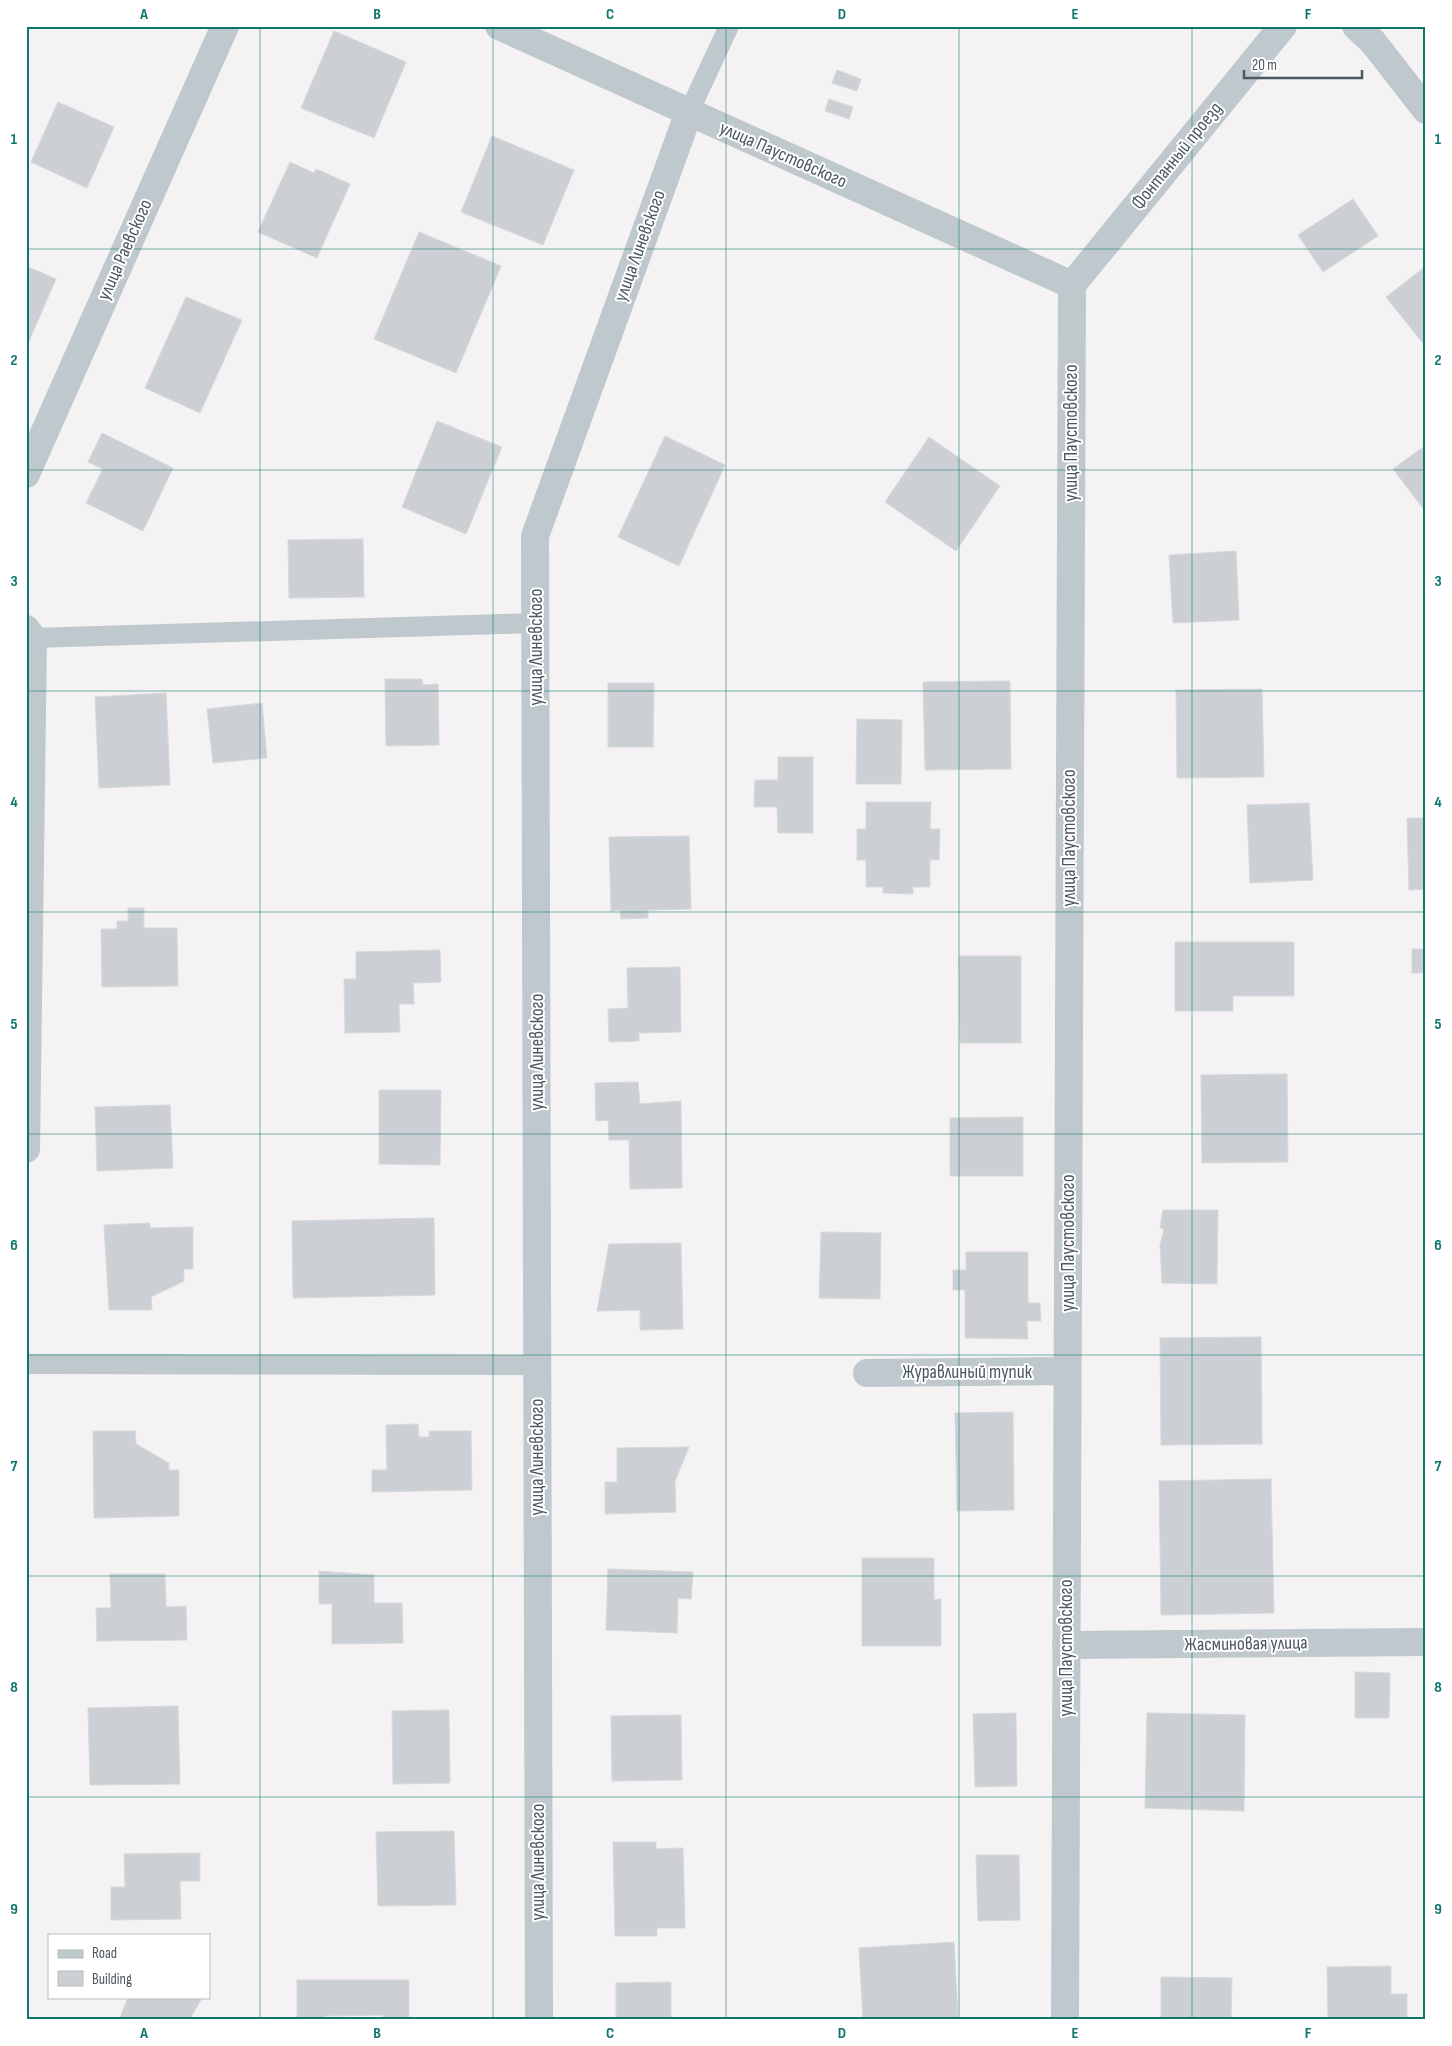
<svg xmlns="http://www.w3.org/2000/svg" width="1452" height="2046" viewBox="0 0 1452 2046" font-family="'Sofia Sans Condensed',sans-serif">
<style>
.building{fill:#ccd0d4;stroke:#d6d9dc}
.lines{fill:none;stroke-linecap:round;stroke-linejoin:round}
.service{stroke:#bfc8cd;stroke-width:20}
.minor{stroke:#bfc8cd;stroke-width:28}
.grid{fill:none;stroke:#0f766e;stroke-width:1;stroke-opacity:0.55}
.labels{text-anchor:middle;dominant-baseline:central;stroke-width:4;stroke-linejoin:round;paint-order:stroke}
.street-label{font-size:19px;fill:#4b585e;stroke:#fff}
.neatline{fill:none;stroke:#0f766e;stroke-width:2}
.grid-label{font-size:16px;text-anchor:middle;font-weight:bold;fill:#0f766e}
</style>
<rect width="100%" height="100%" fill="#f4f2f2"/>
<!-- building -->
<path class="building" d="M334 31 406 62 374 138 301 108Z
M837 70 861 79 857 91 832 83Z
M829 99 853 107 849 119 825 111Z
M58 102 114 127 87 188 31 162Z
M492 136 574 170 543 245 461 212Z
M290 162 314 173 316 169 350 184 317 258 258 232Z
M1353 199 1378 236 1323 272 1298 235Z
M419 232 501 266 456 373 374 339Z
M26 266 56 279 26 348Z
M1426 266V347L1386 297Z
M186 297 242 320 200 413 145 388Z
M437 421 502 447 466 534 402 507Z
M102 433 173 468 143 531 86 503 103 469 88 462Z
M665 436 725 465 679 566 618 537Z
M929 437 1000 486 956 551 885 502Z
M1426 445V512L1393 469Z
M363 539 364 597 289 598 288 540Z
M1236 551 1239 620 1173 623 1169 555Z
M385 679H422L423 685 438 684 439 745 386 746Z
M1010 681 1011 769 925 770 923 682Z
M608 683H654L653 747H608Z
M1262 689 1264 777 1177 778 1176 690Z
M166 693 170 785 99 788 95 697Z
M262 703 267 758 213 763 207 709Z
M857 719 902 720 901 784H856Z
M778 757H813V833H778L777 807H754L755 780H778Z
M866 802H931L930 829H940L939 860H930V887H913V894L883 893V887H866V860H857V829H866Z
M1309 803 1313 880 1250 883 1247 805Z
M1407 818H1426V889L1409 890Z
M689 836 691 909 648 910V918L621 919 620 910 611 911 609 837Z
M128 908H144V928H177L178 986 102 987 101 929H117V921H128Z
M1175 942H1294V996H1233V1011H1175Z
M1412 949H1426V973H1412Z
M440 950 441 982 413 983 414 1004H399L400 1032 345 1033 344 979H356V952Z
M959 956H1021V1043H960Z
M680 967 681 1032 639 1033V1041L609 1042 608 1009 628 1008 627 968Z
M1287 1074 1288 1162 1202 1163 1201 1075Z
M638 1082 640 1104 681 1101 682 1188 630 1189 629 1140H609L608 1120 596 1121 595 1083Z
M379 1090H441L440 1165 379 1164Z
M170 1105 173 1168 97 1171 95 1107Z
M1023 1117V1176H950V1118Z
M1163 1210H1218L1217 1284 1162 1283 1160 1245 1164 1230 1160 1227Z
M434 1218 435 1295 293 1298 292 1221Z
M150 1223V1228L193 1227V1269H184V1281L151 1297 152 1310H109L104 1225Z
M821 1232 881 1233 880 1299 819 1298Z
M681 1243 683 1329 640 1330V1310L597 1311 609 1244Z
M966 1252H1028V1303H1040L1041 1321H1027L1028 1339 965 1338V1290H953V1270H966Z
M1261 1337 1262 1444 1161 1445 1160 1338Z
M1013 1412 1014 1510 957 1511 955 1413Z
M418 1424 419 1437H429V1431H471L472 1490 372 1492V1470H387L386 1425Z
M93 1431H135L136 1444 169 1463V1470H179V1516L94 1518Z
M689 1447 675 1481 676 1512 605 1514V1482H617V1448Z
M1271 1479 1274 1613 1161 1615 1159 1481Z
M862 1558H934V1600L941 1599V1646H862Z
M608 1569 693 1572 691 1599 678 1598 677 1633 606 1630Z
M319 1571 374 1575V1603H402L403 1643 332 1644V1604H319Z
M110 1574H165L166 1607 186 1606 187 1640 97 1641 96 1608H111Z
M1355 1672 1390 1673 1389 1718H1355Z
M178 1706 180 1784 90 1785 88 1708Z
M449 1710 450 1783 393 1784 392 1711Z
M1016 1713 1017 1786 975 1787 973 1714Z
M1147 1713 1245 1715 1244 1811 1145 1808Z
M681 1715 682 1780 612 1781 611 1716Z
M454 1831 456 1905 378 1906 376 1832Z
M613 1842H656V1849L683 1848 685 1928H657V1936H615Z
M200 1853V1881H180L181 1919 111 1920V1887H125L124 1854Z
M976 1855H1019L1020 1920 978 1921Z
M954 1942 958 2020H863L859 1948Z
M1391 1966V1994H1407V2020H1328L1327 1967Z
M1161 1977 1232 1978 1231 2020H1161Z
M297 1980H409V2020H383V2015L325 2016V2020H297Z
M671 1982V2020H616V1983Z
M128 1997H203L189 2020H119Z"/>
<g class="lines">
<!-- service -->
<path class="service" d="M689 112 729 26
M33 638 536 623
M26 1364 537 1365"/>
<!-- minor -->
<path class="minor" d="M499 26 1072 285
M1356 26 1373 42 1426 110
M1072 285 1283 26
M26 474 225 26
M26 629 33 638 26 1149
M867 1373 1067 1371
M1066 1645 1426 1642
M539 2020 535 536 689 112
M1065 2020 1072 285"/>
</g>
<!-- grid -->
<path class="grid" d="M260 26V2020M493 26V2020M726 26V2020M959 26V2020M1192 26V2020M26 249H1426M26 470H1426M26 691H1426M26 912H1426M26 1134H1426M26 1355H1426M26 1576H1426M26 1797H1426"/>
<g class="labels">
<!-- street labels -->
<g class="street-label">
<text transform="translate(783 155) rotate(24)">улица Паустовского</text>
<text transform="translate(1177 156) rotate(-51)">Фонтанный проезд</text>
<text transform="translate(640 246) rotate(-70)">улица Линевского</text>
<text transform="translate(125 250) rotate(-66)">улица Раевского</text>
<text transform="translate(1071 433) rotate(-90)">улица Паустовского</text>
<text transform="translate(536 647) rotate(-90)">улица Линевского</text>
<text transform="translate(1069 838) rotate(-90)">улица Паустовского</text>
<text transform="translate(537 1052) rotate(-90)">улица Линевского</text>
<text transform="translate(1068 1243) rotate(-90)">улица Паустовского</text>
<text x="967" y="1372">Журавлиный тупик</text>
<text transform="translate(537 1457) rotate(-90)">улица Линевского</text>
<text transform="translate(1246 1644) rotate(-1)">Жасминовая улица</text>
<text transform="translate(1066 1648) rotate(-90)">улица Паустовского</text>
<text transform="translate(538 1862) rotate(-90)">улица Линевского</text>
</g>
</g>
<!-- border -->
<rect width="1452" height="2046" fill="none" stroke="#ffffff" stroke-width="55"/>
<!-- legend -->
<rect x="48" y="1934" width="162" height="65" fill="#ffffff" stroke="#b7bcbf"/>
<rect x="58" y="1950" width="25" height="8" fill="#bfc8cd" stroke="#b7bcbf"/>
<text x="92" y="1958" font-size="15" fill="#4b585e">Road</text>
<rect x="58" y="1971" width="25" height="15" fill="#ccd0d4" stroke="#b7bcbf"/>
<text x="92" y="1984" font-size="15" fill="#4b585e">Building</text>
<!-- scale -->
<path d="M1244 70v8h118v-8" fill="none" stroke="#4b585e" stroke-width="2.5"/>
<text x="1252" y="70" font-size="15" fill="#4b585e" stroke="#ffffff" stroke-width="4" paint-order="stroke">20 m</text>
<rect x="28" y="28" width="1396" height="1990" class="neatline"/>
<g class="grid-label">
<text x="144" y="19">A</text>
<text x="377" y="19">B</text>
<text x="610" y="19">C</text>
<text x="842" y="19">D</text>
<text x="1075" y="19">E</text>
<text x="1308" y="19">F</text>
<text x="14" y="144">1</text>
<text x="1438" y="144">1</text>
<text x="14" y="365">2</text>
<text x="1438" y="365">2</text>
<text x="14" y="586">3</text>
<text x="1438" y="586">3</text>
<text x="14" y="807">4</text>
<text x="1438" y="807">4</text>
<text x="14" y="1029">5</text>
<text x="1438" y="1029">5</text>
<text x="14" y="1250">6</text>
<text x="1438" y="1250">6</text>
<text x="14" y="1471">7</text>
<text x="1438" y="1471">7</text>
<text x="14" y="1692">8</text>
<text x="1438" y="1692">8</text>
<text x="14" y="1914">9</text>
<text x="1438" y="1914">9</text>
<text x="144" y="2038">A</text>
<text x="377" y="2038">B</text>
<text x="610" y="2038">C</text>
<text x="842" y="2038">D</text>
<text x="1075" y="2038">E</text>
<text x="1308" y="2038">F</text>
</g>
</svg>
